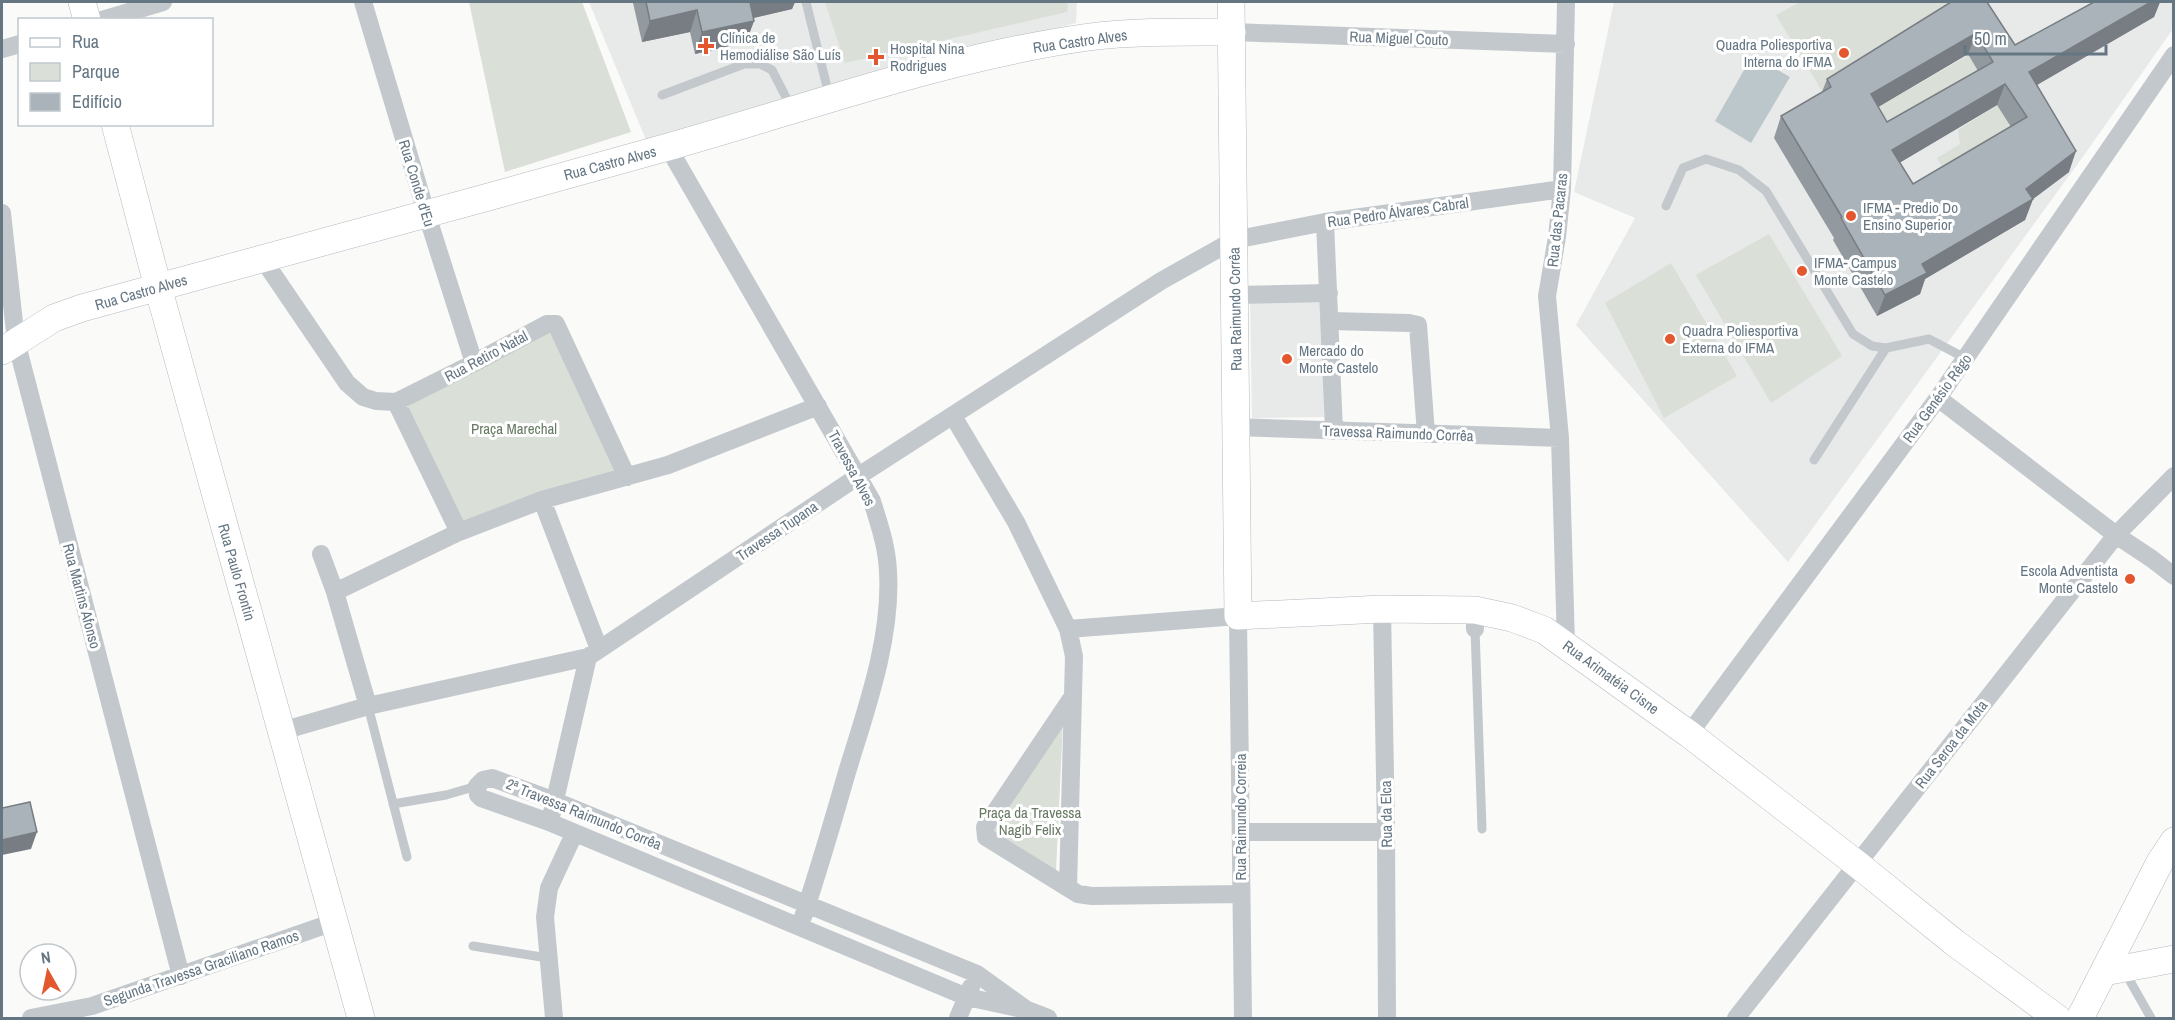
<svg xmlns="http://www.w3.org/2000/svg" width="2175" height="1020" viewBox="0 0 2175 1020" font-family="'Archivo Narrow',sans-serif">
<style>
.built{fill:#e8e9e9}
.green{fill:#dadfd7}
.water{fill:#bbc7cb}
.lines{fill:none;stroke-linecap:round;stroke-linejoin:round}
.secondary-casing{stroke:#b3babf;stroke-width:28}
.lane{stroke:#c3c8cc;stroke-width:9}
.street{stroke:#c3c8cc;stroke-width:18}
.secondary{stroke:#fff;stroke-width:27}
.wall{fill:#929a9f;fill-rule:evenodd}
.shaded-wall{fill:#777d82}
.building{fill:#aab3b9;stroke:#777d82;stroke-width:1.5;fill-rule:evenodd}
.poi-dot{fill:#e4572e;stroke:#fff;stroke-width:2}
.labels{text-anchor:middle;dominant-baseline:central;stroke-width:6;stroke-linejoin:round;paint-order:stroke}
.poi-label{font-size:15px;fill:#657683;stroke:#fff;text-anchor:start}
.street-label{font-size:15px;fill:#657683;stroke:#fff}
.park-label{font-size:15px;fill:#687a64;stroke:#fff}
</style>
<rect width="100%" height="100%" fill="#fafaf8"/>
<!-- built -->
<path class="built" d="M589 2H1077L1076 23 814 91 646 140Z
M1614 2H2173V29L2082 158 1788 562 1576 325 1635 218 1574 192Z
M1322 300 1324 417 1252 418 1250 301Z"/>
<!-- green -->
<path class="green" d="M469 2H582L631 132 505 172Z
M825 2H1068L1067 12 845 63Z
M1800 2H1963L1967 8 1822 91 1776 15Z
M1969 55 1986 84 1879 144 1863 116Z
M1997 105 2020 139 1950 180 1937 158 1960 144 1958 130Z
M1769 234 1842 356 1771 403 1696 275Z
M1671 263 1737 376 1664 418 1605 303Z
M551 329 619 470 463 525 406 402Z
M1063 721 1056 872 986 832Z"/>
<!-- water -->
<path class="water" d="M1752 56 1790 77 1751 143 1715 121Z"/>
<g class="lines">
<!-- secondary casing -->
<g class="secondary-casing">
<path id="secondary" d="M82 2 87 20
M1231 2 1238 616 1382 609 1475 610 1512 618 1544 630 1689 734 1857 864 1955 943 2057 1018
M115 124 158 287 361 1018
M2 351 54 318 82 308C277 254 473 202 668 147 807 108 946 57 1089 37 1136 31 1184 32 1232 32
M2104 972 2174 959
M2080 1018 2160 862 2174 841"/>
</g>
<!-- lane -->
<path class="lane" d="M806 2 829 95
M662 95 744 64H760L772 70 792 109
M1666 206 1683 168 1706 159 1739 170 1766 191 1853 334 1872 346 1886 348 1929 339 1965 358
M1814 460 1886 348
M1475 629 1482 829
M368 706 407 857
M393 804 446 795 477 786
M473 946 548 958
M2127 970 2130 981 2151 1018"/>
<!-- street -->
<path class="street" d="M363 2 426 212 474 363
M1566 2 1562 189 1557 237 1547 296 1560 438 1566 644
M102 20 163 2
M1232 32 1566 44
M2 49 20 44
M668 147 872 501C879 524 887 546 888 572 892 638 866 710 847 772 833 821 819 869 803 917
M2 213 16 341 181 976
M1325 222 1334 431
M262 258 347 383 363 397 376 401 396 402 474 363 547 324H556L627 477
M1235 295 1329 293
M1330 321 1409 323 1418 325 1426 434
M1938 398 2116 535 2152 559 2174 576
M396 402 459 532
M953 416 1016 522 1068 629 1074 656 1068 888
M1236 427 1560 438
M542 500 599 649
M321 554 335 592 368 706
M335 592 459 532 542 500 668 465 818 406
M1382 609 1386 832 1387 1018
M1475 610V629
M1068 629 1238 616 1243 1018
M1073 696 985 827 986 837 1078 894 1092 896 1241 894
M282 731 368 706 588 657 857 477 1161 281 1234 240 1325 222 1562 189
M1689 734 1938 398 2174 55
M552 813 588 657
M1241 832H1386
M1027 1010 977 974 555 801 492 778 483 780 477 786 478 795 481 798 549 822 967 997 1027 1010 1048 1018
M31 1018 92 1006 334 922
M554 1018 545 917 549 888 574 834
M958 1018 971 987
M1736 1018 2116 535 2174 476"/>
<!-- secondary -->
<use href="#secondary" class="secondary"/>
</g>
<!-- wall -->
<path class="wall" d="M634 2H795L792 9 753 18 754 21 746 42 695 54 690 32 642 42 633 3Z
M1951 2 2015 45 2094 2H2160L2154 17 2037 85 2069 172 2033 199 2025 220 1925 279 1920 294 1877 316 1833 240 1834 238 1774 138 1781 116 1822 92 1827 79ZM1968 54 1978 71 1887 122 1878 107ZM1997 105 2011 127 1913 184 1899 163Z"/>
<!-- shaded-wall -->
<path class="shaded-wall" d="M748 2H795L792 9 741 21Z
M2151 2H2160L2154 17 2021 94 2029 72Z
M697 10 690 32 642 42 650 21Z
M754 21 746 42 695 54 702 32Z
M1976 33 1968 54 1863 116 1871 94Z
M2005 84 1997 105 1884 172 1892 150Z
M2076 151 2069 172 2033 199 2025 220 1925 279 1920 294 1877 316 1885 295 1922 264 2026 189Z
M37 832 31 849 2 855V840Z"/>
<!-- building -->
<path class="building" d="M646 2H750L754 21 702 32 697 10 650 21Z
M1951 2H1987L2015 45 2094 2H2151L2029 72 2076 151 2026 189 2033 199 1922 264 1927 273 1885 295 1841 218 1842 217 1781 116 1831 87 1827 79ZM1976 33 1993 62 1887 122 1871 94ZM2005 84 2027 117 1913 184 1892 150Z
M30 802 37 832 2 840V808Z"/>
<!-- markers -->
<g class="poi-dot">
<path d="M703 37h6v6h6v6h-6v6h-6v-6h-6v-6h6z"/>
<circle cx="1844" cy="53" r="6"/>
<path d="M873 48h6v6h6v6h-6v6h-6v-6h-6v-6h6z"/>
<circle cx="1851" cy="216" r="6"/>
<circle cx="1802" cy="271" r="6"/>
<circle cx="1670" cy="339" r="6"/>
<circle cx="1287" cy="359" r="6"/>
<circle cx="2130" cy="579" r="6"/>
</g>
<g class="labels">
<!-- poi labels -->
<g class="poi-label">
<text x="720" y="37">Clínica de<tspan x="720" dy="17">Hemodiálise São Luís</tspan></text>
<text x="1832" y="44" text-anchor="end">Quadra Poliesportiva<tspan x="1832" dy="17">Interna do IFMA</tspan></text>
<text x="890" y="48">Hospital Nina<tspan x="890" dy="17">Rodrigues</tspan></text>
<text x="1863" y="207">IFMA - Predio Do<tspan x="1863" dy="17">Ensino Superior</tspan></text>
<text x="1814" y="262">IFMA- Campus<tspan x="1814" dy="17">Monte Castelo</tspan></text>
<text x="1682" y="330">Quadra Poliesportiva<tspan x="1682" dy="17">Externa do IFMA</tspan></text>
<text x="1299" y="350">Mercado do<tspan x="1299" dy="17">Monte Castelo</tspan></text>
<text x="2118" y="570" text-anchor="end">Escola Adventista<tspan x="2118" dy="17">Monte Castelo</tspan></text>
</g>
<!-- street labels -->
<g class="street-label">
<text transform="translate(1399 38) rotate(2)">Rua Miguel Couto</text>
<text transform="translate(1080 41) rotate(-8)">Rua Castro Alves</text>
<text transform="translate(610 163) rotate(-15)">Rua Castro Alves</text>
<text transform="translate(417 183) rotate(73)">Rua Conde d'Eu</text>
<text transform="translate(1398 212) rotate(-8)">Rua Pedro Álvares Cabral</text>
<text transform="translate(1557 220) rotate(-84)">Rua das Pacaras</text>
<text transform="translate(141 292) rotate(-16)">Rua Castro Alves</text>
<text transform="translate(1235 309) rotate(-91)">Rua Raimundo Corrêa</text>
<text transform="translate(486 356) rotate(-28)">Rua Retiro Natal</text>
<text transform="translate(1937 398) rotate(-54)">Rua Genésio Rêgo</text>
<text transform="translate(1398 433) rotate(2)">Travessa Raimundo Corrêa</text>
<text transform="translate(852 468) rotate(62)">Travessa Alves</text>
<text transform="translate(777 531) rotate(-34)">Travessa Tupana</text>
<text transform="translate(237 572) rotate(74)">Rua Paulo Frontin</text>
<text transform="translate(82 596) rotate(75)">Rua Martins Afonso</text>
<text transform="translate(1611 677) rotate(36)">Rua Arimatéia Cisne</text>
<text transform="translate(1951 744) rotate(-52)">Rua Seroa da Mota</text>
<text transform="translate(584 814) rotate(22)">2ª Travessa Raimundo Corrêa</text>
<text transform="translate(1386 814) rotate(-91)">Rua da Elca</text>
<text transform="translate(1240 817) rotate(-90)">Rua Raimundo Correia</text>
<text transform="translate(201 968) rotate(-19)">Segunda Travessa Graciliano Ramos</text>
</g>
<!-- park labels -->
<g class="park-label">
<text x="514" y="428">Praça Marechal</text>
<text x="1030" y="812">Praça da Travessa<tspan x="1030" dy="17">Nagib Felix</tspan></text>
</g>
</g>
<!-- border -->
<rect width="2175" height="1020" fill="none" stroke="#657683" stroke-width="6"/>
<!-- legend -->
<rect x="18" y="18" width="195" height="108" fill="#ffffff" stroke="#c1c8cd" stroke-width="1.5"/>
<rect x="30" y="38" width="30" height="9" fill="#ffffff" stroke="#c1c8cd" stroke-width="1.5"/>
<text x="72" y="48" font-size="18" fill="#657683">Rua</text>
<rect x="30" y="63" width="30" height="18" fill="#dadfd7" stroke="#c1c8cd" stroke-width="1.5"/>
<text x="72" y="78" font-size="18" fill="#657683">Parque</text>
<rect x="30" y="93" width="30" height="18" fill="#aab3b9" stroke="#c1c8cd" stroke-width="1.5"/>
<text x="72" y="108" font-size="18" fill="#657683">Edifício</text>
<!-- north arrow -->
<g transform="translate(48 972) rotate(351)"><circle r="28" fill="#ffffff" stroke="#c1c8cd" stroke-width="1.5"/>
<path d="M0-4.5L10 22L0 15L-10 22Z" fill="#e4572e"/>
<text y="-9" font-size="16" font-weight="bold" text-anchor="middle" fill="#657683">N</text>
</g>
<!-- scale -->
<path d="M1965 45v9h141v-9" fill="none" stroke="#657683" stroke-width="3"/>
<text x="1974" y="45" font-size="18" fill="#657683" stroke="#ffffff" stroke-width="4.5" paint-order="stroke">50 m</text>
</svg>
